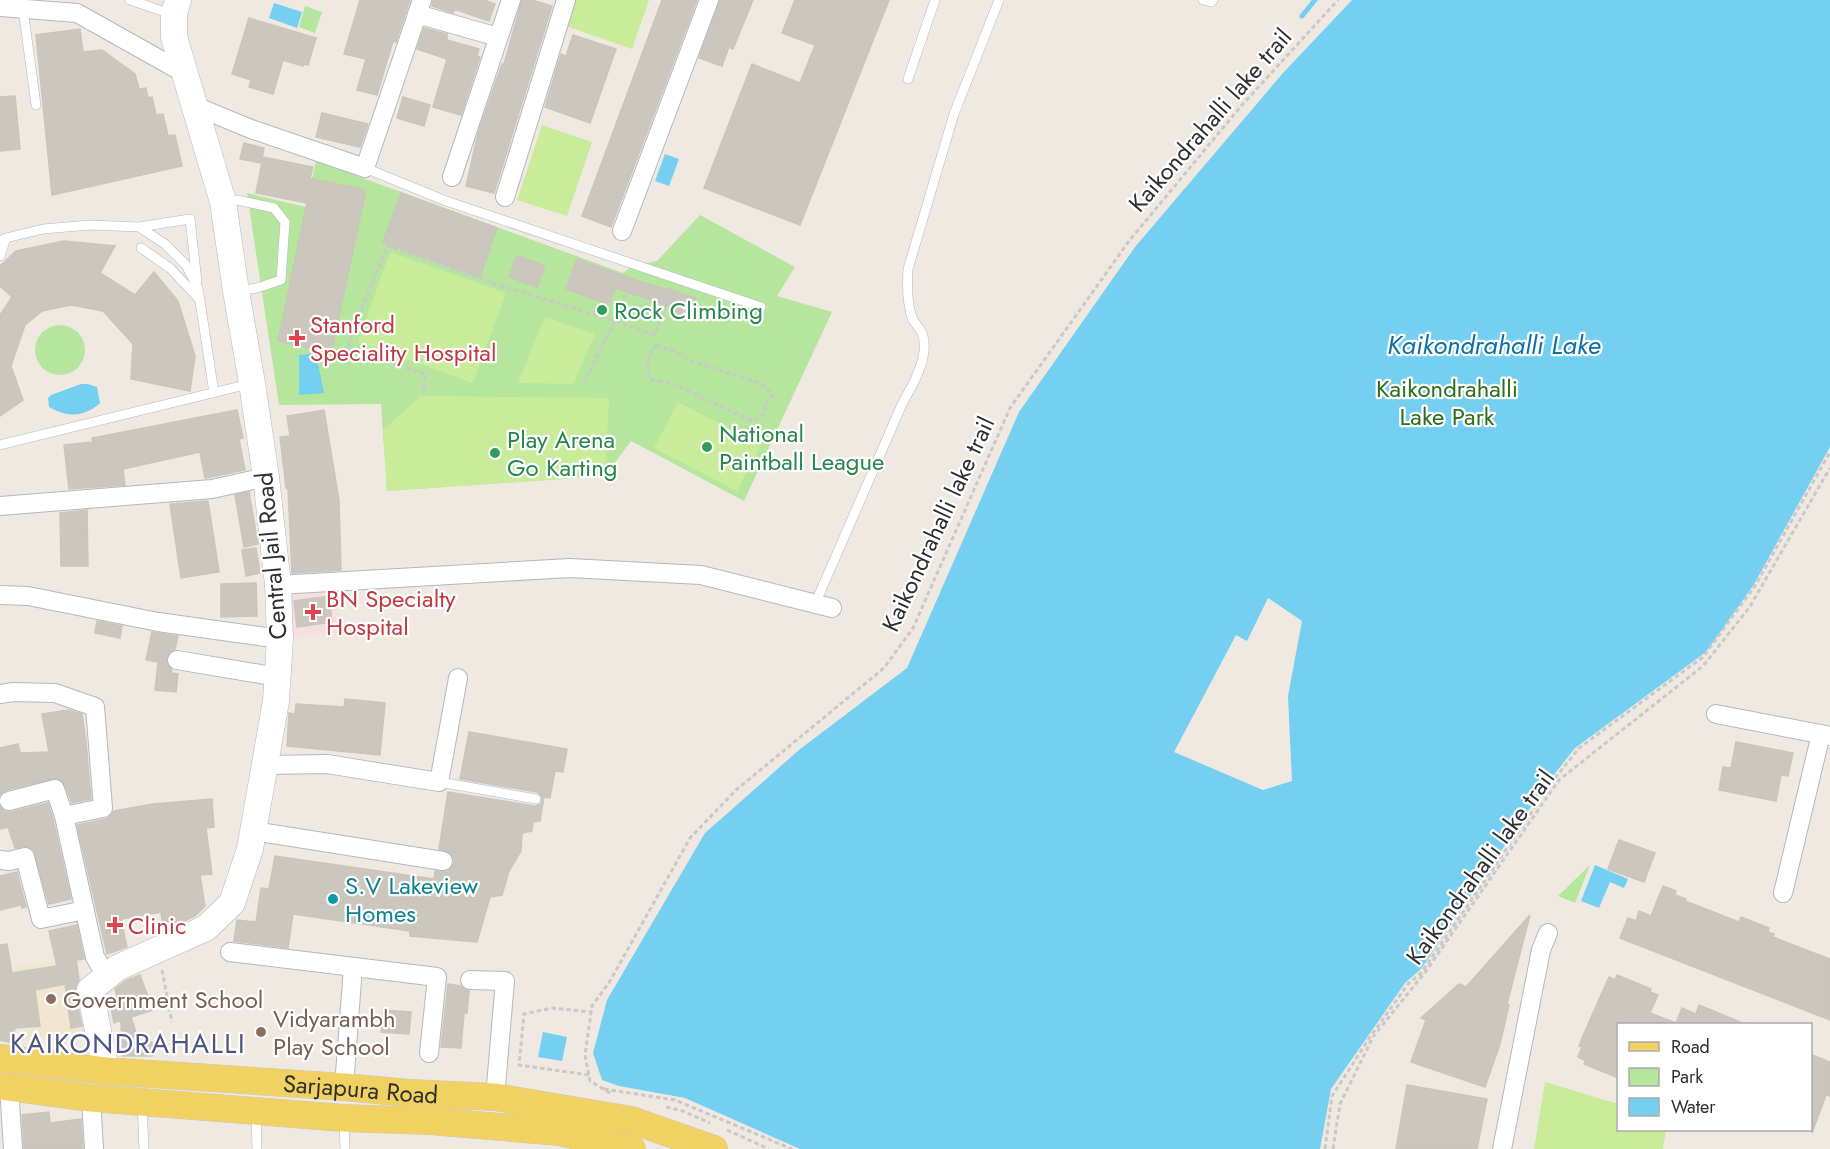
<svg xmlns="http://www.w3.org/2000/svg" width="1830" height="1149" viewBox="0 0 1830 1149" font-family="Jost,sans-serif">
<style>
.education{fill:#f0e6d1}
.medical{fill:#f5dfe0}
.green{fill:#b6e59e}
.pitch{fill:#c9ec9a}
.water{fill:#75cff0;fill-rule:evenodd}
.lines{fill:none;stroke-linecap:round;stroke-linejoin:round}
.stream{stroke:#75cff0;stroke-width:5}
.building{fill:#cbc7bf;stroke:#cbc5ba;stroke-width:1.5}
.lane-casing{stroke:#b4b7c1;stroke-width:10}
.street-casing{stroke:#b4b7c1;stroke-width:20}
.secondary-casing{stroke:#b4b7c1;stroke-width:27}
.primary-casing{stroke:#c9c9c9;stroke-width:28}
.path{stroke:#c9c9c9;stroke-width:3;stroke-dasharray:4.5 3;stroke-linecap:butt}
.lane{stroke:#fff;stroke-width:9}
.street{stroke:#fff;stroke-width:18}
.secondary{stroke:#fff;stroke-width:26}
.primary{stroke:#f2d163;stroke-width:27}
.leisure-dot{fill:#2e9e5b;stroke:#fff;stroke-width:2}
.health-dot{fill:#e0444e;stroke:#fff;stroke-width:2}
.culture-dot{fill:#0f9aa8;stroke:#fff;stroke-width:2}
.education-dot{fill:#8d6e63;stroke:#fff;stroke-width:2}
.labels{text-anchor:middle;dominant-baseline:central;stroke-width:4.5;stroke-linejoin:round;paint-order:stroke}
.street-label{font-size:24px;fill:#2e2e2e;stroke:#fff}
.leisure-label{font-size:24px;fill:#27864d;stroke:#fff;text-anchor:start}
.health-label{font-size:24px;fill:#be3a42;stroke:#fff;text-anchor:start}
.park-label{font-size:24px;fill:#2c6e1b;stroke:#fff}
.culture-label{font-size:24px;fill:#0d838f;stroke:#fff;text-anchor:start}
.education-label{font-size:24px;fill:#785e54;stroke:#fff;text-anchor:start}
.water-label{font-size:26px;font-style:italic;fill:#0d6fa3;stroke:#fff}
.quarter-label{font-size:27px;letter-spacing:1.5px;fill:#4d5680;stroke:#fff}
</style>
<rect width="100%" height="100%" fill="#efe9e1"/>
<!-- education -->
<path class="education" d="M78 958 89 1031 23 1039 15 967Z"/>
<!-- medical -->
<path class="medical" d="M333 586 340 631 293 638 286 593Z"/>
<!-- green -->
<path class="green" d="M305 6 322 12 315 33 299 27Z
M316 161 623 273 637 262 646 263 657 261 700 215 795 267 777 296 832 312 744 501 631 441 605 476 387 491 381 404 279 405 247 193 306 207Z
M35 350a25 25 0 1 1 50 0a25 25 0 1 1-50 0Z
M1590 865 1575 903 1558 896Z"/>
<!-- pitch -->
<path class="pitch" d="M575 0H649L632 49 566 26Z
M542 125 592 142 567 216 517 200Z
M390 252 506 293 473 383 358 342Z
M545 317 595 334 573 384 518 383Z
M421 396 609 398 605 476 387 491 383 430Z
M678 402 761 445 737 491 654 448Z
M1545 1082 1618 1104V1130H1666L1663 1149H1534Z"/>
<!-- water -->
<path class="water" d="M1352 0H1830V447L1753 586 1706 652 1575 748 1545 786 1421 969 1405 983 1331 1089 1320 1149H800L685 1098 619 1086 602 1080 593 1053 607 1000 705 833 799 750 907 668 1019 412 1135 247 1283 73ZM1268 598 1302 621 1288 696 1292 781 1263 790 1174 752 1236 635 1247 641Z
M274 3 302 12 297 28 269 18Z
M665 154 679 159 669 186 655 181Z
M316 353 324 393 299 395V355Z
M81 384H88L97 387 100 403C85 417 67 418 49 407L48 398 51 395Z
M1595 865 1628 879 1624 888 1610 882 1599 908 1581 901Z
M543 1032 567 1037 562 1061 538 1057Z"/>
<g class="lines">
<!-- stream -->
<path class="stream" d="M1302 16 1315 0"/>
</g>
<!-- building -->
<path class="building" d="M360 0H410L396 42 393 41 377 95 357 90 366 59 344 54Z
M433 0H484L495 4 489 21 454 9 453 13 432 6Z
M522 0H532L552 6 494 193 466 186 478 133 502 64H504Z
M662 0H697L611 227 582 216Z
M720 0H753L733 49 729 47 722 66 699 58Z
M795 0H889L800 225 704 188 752 64 800 83 815 45 782 33Z
M249 18 316 38 308 65 304 64 303 66 283 60 273 94 249 87 251 80 232 74Z
M424 28 447 34V40L479 49 477 56 480 57 461 115 433 107 447 59 417 49Z
M80 29 83 52 102 50 135 74 139 89 146 88 148 98 152 97 156 115 163 114 168 136 175 135 182 166 52 195 36 35Z
M573 35 616 49 590 123 545 107 561 54 566 56Z
M15 96 20 149 0 151V97Z
M403 97 430 105 424 126 397 118Z
M322 113 368 124 360 147 316 137Z
M244 143 264 148 261 163 240 159Z
M263 157 313 167 310 178 366 190 331 353 278 341 307 203 256 193Z
M401 193 497 228 480 277 383 242Z
M64 241 115 246 100 273 135 295 154 272 178 301 195 356 190 391 131 379 133 344 103 311 71 305 42 311 25 325 11 366 23 400 0 416V315L12 297 0 286V266L16 251Z
M517 256 545 266 537 287 509 277Z
M577 259 638 281 696 298 690 319 669 312 671 307 615 288 609 304 566 289Z
M237 410 243 438 239 439 245 470 205 478 200 452 123 469 125 485 69 489 64 445 93 442 92 438Z
M324 410 339 500 341 570 292 573 288 488H286L280 437 290 436 287 416Z
M249 492 258 544 244 547 235 495Z
M208 501 219 572 181 578 170 504Z
M87 510 88 566H61L60 513Z
M256 548 260 573 246 576 242 550Z
M256 583 257 616 221 617V584Z
M329 596 332 622 297 627 294 601Z
M97 621 122 626 120 638 95 633Z
M152 632 178 636 175 649 169 652 166 659 167 664 172 670 171 673 178 674 176 692 155 690 158 662 146 660Z
M345 699 385 703 380 755 287 746 289 713 295 714 296 704 344 707Z
M68 710 82 714 86 742 91 799 72 803 65 785 57 778 6 790 0 795V748L18 744 20 753 49 752 42 714Z
M469 732 567 749 563 772 555 771 550 798 544 797 540 821 533 822 532 831 522 833 521 851 509 871 502 895 490 897 477 942 410 936V931L293 914 288 948 234 941 237 920 256 922 261 888 269 889 275 856 434 879 435 871H448L454 863V858L450 853 439 849 448 792 535 806 541 804 542 797 537 792 460 779Z
M1736 742 1793 753 1788 776 1781 775 1776 801 1719 790 1723 767 1731 768Z
M212 799 214 827 206 828 212 874 200 875 205 906 195 916 176 925 163 927 161 912 121 919 127 947 107 954 77 825 106 819 110 816 114 811 153 804Z
M48 803 53 819 71 899 49 904 33 850 27 846 15 848 8 827 0 829V807L5 812H11Z
M1619 840 1655 853 1644 882 1608 869Z
M17 872 26 907 22 908 21 905 0 910V876Z
M1663 886 1676 891 1675 895 1686 899 1685 901 1739 922 1741 917 1769 928 1768 932 1774 934 1773 937 1830 959V1020L1620 938 1628 918 1636 921 1639 911 1651 916Z
M1530 915 1507 1004 1509 1005 1500 1044 1485 1087 1411 1062 1426 1020 1421 1018 1459 984 1466 987Z
M77 925 84 959 76 960 79 980 76 986 75 993 82 1026 71 1028 65 984 35 990 40 1026 15 1028 12 1043 0 1040V945L7 944 12 973 57 966 49 931Z
M140 975 153 1010 131 1017 139 1042H152V1056H122L121 1020 114 1023 110 1003 118 1000 115 989 125 981Z
M1617 975 1651 989 1650 992 1658 995 1650 1013 1676 1023 1682 1008 1696 1014 1699 1005 1745 1024H1618V1078L1584 1064 1586 1061 1578 1057 1582 1047 1579 1046 1582 1038 1609 977 1615 980Z
M448 984 460 986 469 991 467 1013H464L461 1048 441 1047Z
M383 1010 411 1012 409 1034 381 1032Z
M1810 1054 1830 1062V1096L1826 1095 1812 1133Z
M1407 1085 1487 1099 1477 1149H1396Z
M49 1112 50 1123 81 1119 83 1149H24L22 1115Z"/>
<g class="lines">
<!-- lane casing -->
<g class="lane-casing">
<path id="lane" d="M130 0 171 14
M1203 0 1211 2 1213 0
M23 9 36 105
M908 79 935 0
M365 168 446 201 761 307
M226 202 237 200 274 208 285 222 281 280 257 288 238 291
M139 227 190 219 197 282
M0 241 6 238 43 229 90 225 139 227 165 244 186 265 198 288 214 393
M141 248 170 268 200 300
M0 256 6 238
M0 445 249 384
M815 604 903 402C913 385 929 357 923 336 922 330 916 325 913 320 907 305 907 284 908 269L954 114 999 0
M439 782 536 799
M142 1103 144 1149
M256 1112 257 1149
M344 1120 345 1149"/>
</g>
<!-- street casing -->
<g class="street-casing">
<path id="street" d="M0 7 77 13 184 73
M417 14 498 37
M195 106 251 129 365 168 422 0
M452 177 511 0
M505 197 566 0
M622 231 709 0
M0 506 212 489 266 477
M278 585 570 568 701 575 832 608
M0 595 28 596 158 622 280 639
M177 660 278 677
M0 694 13 692 55 693 95 707 103 808 64 816
M1716 714 1830 736
M265 765 327 764 439 782 458 678
M9 801 55 789 64 816 95 957 107 977
M253 831 443 861
M0 860 9 861 25 857 41 919 85 910
M1783 893 1821 734
M230 952 437 977 429 1053
M470 980 505 981 495 1097
M9 1087 13 1149
M344 1087 353 967
M91 1098 94 1149
M1502 1149 1541 950 1548 933"/>
</g>
<!-- secondary casing -->
<g class="secondary-casing">
<path id="secondary" d="M106 1071 90 990 117 968 206 928 232 903 250 849 276 701 280 639 278 585 266 477 252 383 236 291 223 202 174 37V14L178 0"/>
</g>
<!-- primary casing -->
<g class="primary-casing">
<g id="primary">
<path id="s1" d="M0 1058 106 1071 344 1087 409 1093 495 1097 631 1120 714 1149"/>
<path d="M0 1086 91 1098 344 1118 430 1121 560 1132 632 1149"/>
</g>
</g>
<!-- path -->
<path class="path" d="M626 294 615 321 655 335 671 288
M337 326 354 328 387 246 496 284 615 321 584 382
M354 328 348 349 425 374 424 393
M656 346 675 351 694 362 761 383 773 395 767 401 763 415 753 421 673 384 650 379C647 366 646 356 656 346Z
M162 970 172 1022
M589 1075 519 1065 524 1014 552 1008 592 1012
M604 1089 675 1100 792 1149
M610 1093 590 1081 585 1055 592 1006 610 981 690 838 736 790 884 668 913 628 1010 408 1129 241 1242 105 1338 0
M666 1107 683 1111 710 1123
M727 1130 769 1149
M1325 1149 1332 1096 1368 1040 1408 984 1421 973 1556 777 1579 748 1703 657 1755 586 1830 452
M1333 1149 1340 1104 1373 1037 1426 971 1559 780 1703 666 1749 608 1830 468"/>
<!-- lane -->
<use href="#lane" class="lane"/>
<!-- street -->
<use href="#street" class="street"/>
<!-- secondary -->
<use href="#secondary" class="secondary"/>
<!-- primary -->
<use href="#primary" class="primary"/>
</g>
<!-- markers -->
<g class="leisure-dot">
<circle cx="602" cy="310" r="6"/>
<circle cx="707" cy="447" r="6"/>
<circle cx="495" cy="453" r="6"/>
</g>
<g class="health-dot">
<path d="M294 329h6v6h6v6h-6v6h-6v-6h-6v-6h6z"/>
<path d="M310 603h6v6h6v6h-6v6h-6v-6h-6v-6h6z"/>
<path d="M112 916h6v6h6v6h-6v6h-6v-6h-6v-6h6z"/>
</g>
<circle class="culture-dot" cx="333" cy="899" r="6"/>
<g class="education-dot">
<circle cx="51" cy="999" r="6"/>
<circle cx="261" cy="1032" r="6"/>
</g>
<g class="labels">
<!-- street labels -->
<g class="street-label">
<text transform="translate(1210 120) rotate(-49)">Kaikondrahalli lake trail</text>
<text transform="translate(938 524) rotate(-65)">Kaikondrahalli lake trail</text>
<text transform="translate(271 556) rotate(-95)">Central Jail Road</text>
<text transform="translate(1480 867) rotate(-54)">Kaikondrahalli lake trail</text>
<text stroke="none"><textPath href="#s1" startOffset="362">Sarjapura Road</textPath></text>
</g>
<!-- leisure labels -->
<g class="leisure-label">
<text x="614" y="310">Rock Climbing</text>
<text x="719" y="433">National<tspan x="719" dy="28">Paintball League</tspan></text>
<text x="507" y="439">Play Arena<tspan x="507" dy="28">Go Karting</tspan></text>
</g>
<!-- health labels -->
<g class="health-label">
<text x="310" y="324">Stanford<tspan x="310" dy="28">Speciality Hospital</tspan></text>
<text x="326" y="598">BN Specialty<tspan x="326" dy="28">Hospital</tspan></text>
<text x="128" y="925">Clinic</text>
</g>
<!-- park labels -->
<g class="park-label">
<text x="1447" y="388">Kaikondrahalli<tspan x="1447" dy="28">Lake Park</tspan></text>
</g>
<!-- culture labels -->
<g class="culture-label">
<text x="345" y="885">S.V Lakeview<tspan x="345" dy="28">Homes</tspan></text>
</g>
<!-- education labels -->
<g class="education-label">
<text x="63" y="999">Government School</text>
<text x="273" y="1018">Vidyarambh<tspan x="273" dy="28">Play School</tspan></text>
</g>
<!-- water labels -->
<g class="water-label">
<text x="1494" y="345">Kaikondrahalli Lake</text>
</g>
<!-- quarter labels -->
<g class="quarter-label">
<text x="128" y="1043">KAIKONDRAHALLI</text>
</g>
</g>
<!-- legend -->
<rect x="1617" y="1023" width="195" height="108" fill="#ffffff" stroke="#ababab" stroke-width="1.5"/>
<rect x="1629" y="1042" width="30" height="9" fill="#f2d163" stroke="#ababab" stroke-width="1.5"/>
<text x="1671" y="1053" font-size="18" fill="#2e2e2e">Road</text>
<rect x="1629" y="1068" width="30" height="18" fill="#b6e59e" stroke="#ababab" stroke-width="1.5"/>
<text x="1671" y="1083" font-size="18" fill="#2e2e2e">Park</text>
<rect x="1629" y="1098" width="30" height="18" fill="#75cff0" stroke="#ababab" stroke-width="1.5"/>
<text x="1671" y="1113" font-size="18" fill="#2e2e2e">Water</text>
</svg>
